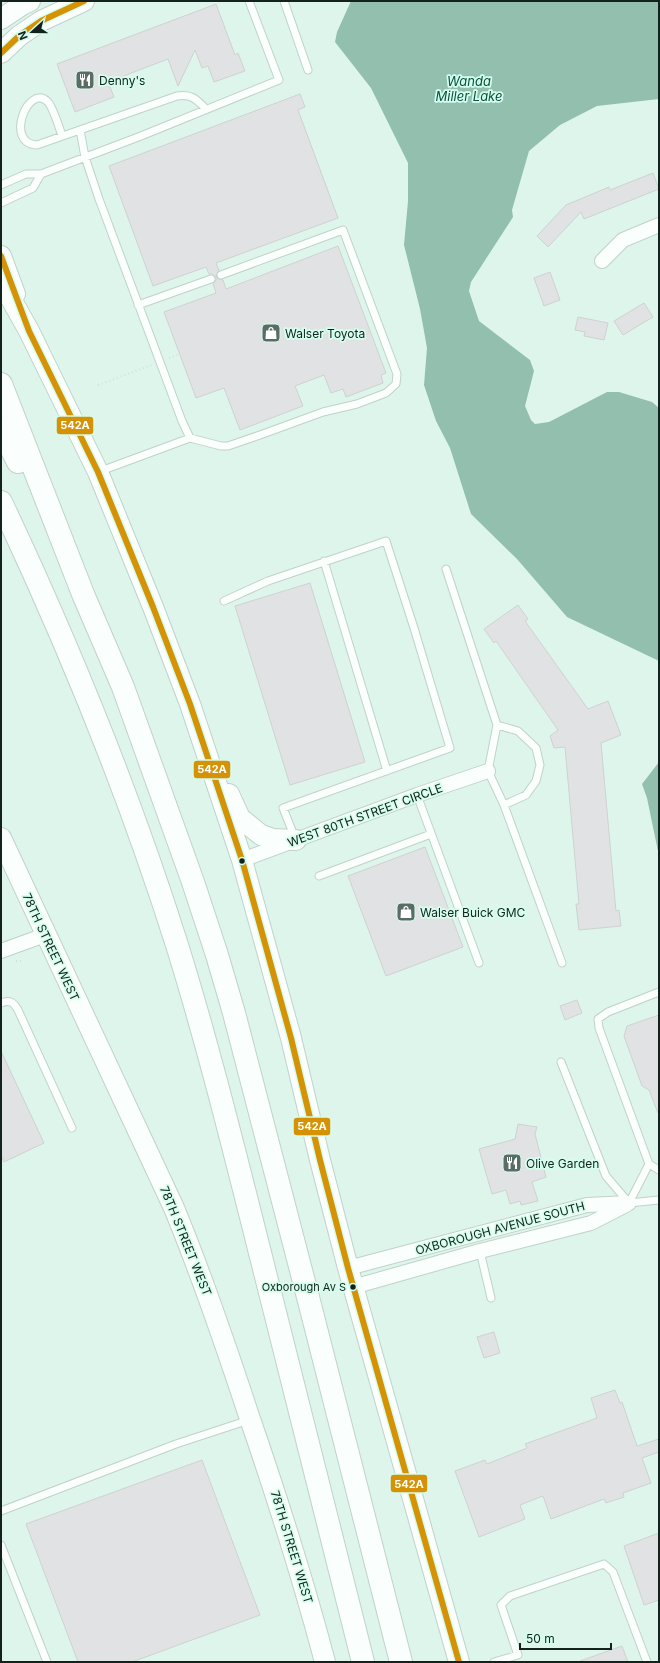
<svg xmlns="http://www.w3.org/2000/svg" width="660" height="1663" viewBox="0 0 660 1663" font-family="Inter,sans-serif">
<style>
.water{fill:#93bfaf}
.building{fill:#e1e2e3;stroke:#ced2d1}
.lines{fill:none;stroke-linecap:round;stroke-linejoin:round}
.lane-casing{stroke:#c0d2ca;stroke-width:9}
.street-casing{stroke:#c0d2ca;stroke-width:16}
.secondary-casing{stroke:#c0d2ca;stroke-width:22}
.highway-casing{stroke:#c0d2ca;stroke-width:24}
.path{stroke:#d6dedb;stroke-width:2;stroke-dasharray:1 3;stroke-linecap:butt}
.lane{stroke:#fafefc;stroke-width:7}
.street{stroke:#fafefc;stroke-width:14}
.secondary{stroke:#fafefc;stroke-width:20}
.highway{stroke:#fafefc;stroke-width:22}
.bus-1-casing{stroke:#d5feee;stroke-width:9}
.bus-1{stroke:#d59204;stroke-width:6}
.bus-dot{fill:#13221c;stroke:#d5feee;stroke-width:1.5}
.labels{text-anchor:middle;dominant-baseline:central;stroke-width:3.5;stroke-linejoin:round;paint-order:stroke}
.bus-label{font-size:11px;fill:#13221c;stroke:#d5feee;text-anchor:end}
.poi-label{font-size:12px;fill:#13221c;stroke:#d5feee;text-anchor:start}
.street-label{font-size:12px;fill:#13221c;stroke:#d5feee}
.water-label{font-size:13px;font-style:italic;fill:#07513e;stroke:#d5feee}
.line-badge{stroke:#d5feee;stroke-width:1.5}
.badge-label{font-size:11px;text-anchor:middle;font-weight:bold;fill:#fff}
</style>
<rect width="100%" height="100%" fill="#def5ec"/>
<!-- water -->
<path class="water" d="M351 1H659V99L597 106 560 125 529 151 512 210 513 217 471 282 469 291 479 321 530 360 534 371 525 406 531 420 535 424 549 422 607 392H619L652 402 659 408V661L567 617 517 559 471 514 450 448 436 421 424 385 427 348 420 309 404 245 408 201V163L371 88 335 42 337 32Z
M659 762V856L647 798 642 784Z"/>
<!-- building -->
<path class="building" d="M216 4 235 55 238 53 245 71 214 82 208 66 202 68 195 50 178 86 168 59 108 82 114 97 75 112 57 64Z
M300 94 305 107 298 110 338 218 216 263 219 270 216 276 218 279 223 280 226 289 338 246 386 373 381 375 383 383 346 397 343 389 331 393 324 375 295 386 303 406 240 430 224 388 196 398 164 312 216 293 213 284 216 280V277L212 274H209L206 267 153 286 109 166Z
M653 173 659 189 584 219 581 212 548 247 537 236 566 205 609 187 610 190Z
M550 272 560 300 544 306 534 278Z
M644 303 653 317 623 335 614 321Z
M578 317 608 323 604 340 584 336 585 332 575 330Z
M310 583 365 762 290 785 235 606Z
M518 605 528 619 525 621 588 709 608 701 621 735 601 743 616 911 619 910 621 926 579 930 576 904H579L565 747 554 748 550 736 558 730 496 641 494 643 484 629Z
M425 847 463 947 386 976 348 876Z
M577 1000 582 1013 565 1020 560 1006Z
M659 1015V1113H658L649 1090 642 1086 624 1036 627 1026Z
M1 1051 44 1143 4 1162 1 1155Z
M518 1124 537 1127 535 1134 546 1177 532 1182 538 1201 521 1205 520 1201 510 1204 506 1190 492 1194 479 1149 515 1139Z
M494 1332 500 1353 484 1358 477 1337Z
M615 1390 620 1403 622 1402 637 1446 659 1439V1452L642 1458 651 1483 623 1493 624 1497 606 1503 604 1499 551 1519 543 1496 520 1505 525 1519 479 1537 455 1471 485 1460 487 1464 527 1448 525 1444 597 1418 591 1398Z
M202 1460 260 1615 132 1662H78L26 1524Z
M659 1533V1600L644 1605 624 1546Z
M622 1646 628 1662H580V1661Z"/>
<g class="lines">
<!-- lane casing -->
<g class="lane-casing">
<path id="lane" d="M284 1 308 70
M80 130 85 157 99 199 182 421 190 438
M62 136C60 129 52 106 48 102 28 82 4 144 37 145L177 96C192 94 196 99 206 109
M1 185 26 174H41L141 136 279 80 249 1
M1 203 33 188 41 174
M138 305 211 279
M98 472 190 438 221 446H228L260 435 323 412 357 404 386 393 396 384 397 374 343 230 221 275
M324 561 387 771
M446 569 497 725 518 731 536 748 540 765 536 781 526 795 504 805
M224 601 268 581 386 541 414 628 450 748 283 808 295 838
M497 725 488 771 504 805 562 963
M417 795 479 963
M319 876 431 834
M1 1003C10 999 14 1003 18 1010L72 1128
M561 1062 606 1176 629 1203
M649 1164 659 1170
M629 1203 649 1164 599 1028 598 1019 608 1012 659 992
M629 1203 659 1200
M480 1251 491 1298
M1 1511 176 1444 249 1420
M1 1545 47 1662
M494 1662 518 1655 501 1605 510 1596 604 1564 613 1572 647 1662"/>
</g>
<!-- street casing -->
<g class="street-casing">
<path id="street" d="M602 261 623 240 659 225
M242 860 417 795 488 771
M1 951 45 935
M348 1268 587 1205 629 1203
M353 1287 480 1251 591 1223 626 1205"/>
</g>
<!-- secondary casing -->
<g class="secondary-casing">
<path id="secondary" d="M1 19 22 5 30 1
M1 53 19 36 41 21 84 1
M1 256 15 294
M1 281 29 331 98 472 153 607 190 704 242 860 291 1038 320 1160 348 1268 459 1662
M229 794 240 818 261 835 273 839 296 840
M1 838 174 1208C202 1276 226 1346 249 1416 277 1497 303 1579 325 1662"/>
</g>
<!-- highway casing -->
<g class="highway-casing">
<path id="highway" d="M1 384 83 594 123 687 193 882 217 955 234 1013 309 1301 401 1662
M1 429 18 462
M1 502C69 646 129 793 177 945 205 1035 228 1126 251 1217 289 1365 325 1514 363 1662"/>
</g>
<!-- path -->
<path class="path" d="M169 358 180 354
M98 385 152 365
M16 961H24"/>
<!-- lane -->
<use href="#lane" class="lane"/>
<!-- street -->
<use href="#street" class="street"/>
<!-- secondary -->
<use href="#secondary" class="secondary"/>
<!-- highway -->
<use href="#highway" class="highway"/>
<!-- bus-1 casing -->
<g class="bus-1-casing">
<path id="bus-1" d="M1 53 19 36 41 21 84 1
M1 256 29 331 98 472 153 607 190 704 242 860 291 1038 320 1160 348 1268 459 1662"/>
</g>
<!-- bus-1 -->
<use href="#bus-1" class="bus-1"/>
</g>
<!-- icons -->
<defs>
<g id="restaurant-square" transform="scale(1)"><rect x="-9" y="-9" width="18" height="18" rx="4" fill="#5a6c65" stroke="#d5feee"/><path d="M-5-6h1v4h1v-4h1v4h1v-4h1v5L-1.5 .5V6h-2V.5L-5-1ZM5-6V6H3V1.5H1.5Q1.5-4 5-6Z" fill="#fff"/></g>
<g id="shop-square" transform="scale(1)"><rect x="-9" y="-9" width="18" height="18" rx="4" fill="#5a6c65" stroke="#d5feee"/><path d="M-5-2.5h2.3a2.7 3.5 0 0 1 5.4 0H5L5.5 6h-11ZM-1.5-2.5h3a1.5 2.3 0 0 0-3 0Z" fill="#fff"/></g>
</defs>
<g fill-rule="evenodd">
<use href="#restaurant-square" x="85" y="80"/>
<use href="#shop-square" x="271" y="333"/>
<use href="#shop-square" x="406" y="912"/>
<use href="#restaurant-square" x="512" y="1163"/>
</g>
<!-- markers -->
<g class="bus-dot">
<circle cx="242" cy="861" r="3.5"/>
<circle cx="353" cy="1287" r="3.5"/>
</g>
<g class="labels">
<!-- bus labels -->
<g class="bus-label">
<text x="346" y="1287">Oxborough Av S</text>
</g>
<!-- poi labels -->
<g class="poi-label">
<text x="99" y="80">Denny's</text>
<text x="285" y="333">Walser Toyota</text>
<text x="420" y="912">Walser Buick GMC</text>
<text x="526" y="1163">Olive Garden</text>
</g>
<!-- street labels -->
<g class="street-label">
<text transform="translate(365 815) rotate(-20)">WEST 80TH STREET CIRCLE</text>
<text transform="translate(51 947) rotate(65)">78TH STREET WEST</text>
<text transform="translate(500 1228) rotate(-15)">OXBOROUGH AVENUE SOUTH</text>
<text transform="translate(186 1241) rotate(68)">78TH STREET WEST</text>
<text transform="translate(292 1547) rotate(73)">78TH STREET WEST</text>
</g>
<!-- water labels -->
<g class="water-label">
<text x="469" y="81">Wanda<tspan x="469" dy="15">Miller Lake</tspan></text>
</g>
</g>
<g class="line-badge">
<rect x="56" y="416" width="38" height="19" rx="4" fill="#d59204"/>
<rect x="193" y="760" width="38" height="19" rx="4" fill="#d59204"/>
<rect x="293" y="1117" width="38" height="19" rx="4" fill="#d59204"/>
<rect x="390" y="1474" width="38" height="19" rx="4" fill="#d59204"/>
</g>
<g class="badge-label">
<text x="75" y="429">542A</text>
<text x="212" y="773">542A</text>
<text x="312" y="1130">542A</text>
<text x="409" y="1488">542A</text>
</g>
<!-- border -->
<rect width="660" height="1663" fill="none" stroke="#13221c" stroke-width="4"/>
<!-- north arrow -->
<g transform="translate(32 32) rotate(249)" stroke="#d5feee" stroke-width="3" paint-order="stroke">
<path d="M0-3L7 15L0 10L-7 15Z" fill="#13221c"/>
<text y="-6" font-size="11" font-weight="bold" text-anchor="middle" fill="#13221c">N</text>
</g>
<!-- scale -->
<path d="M520 1643v6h91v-6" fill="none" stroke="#13221c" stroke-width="2"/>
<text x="526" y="1643" font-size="12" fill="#13221c" stroke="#d5feee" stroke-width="3" paint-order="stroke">50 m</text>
</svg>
